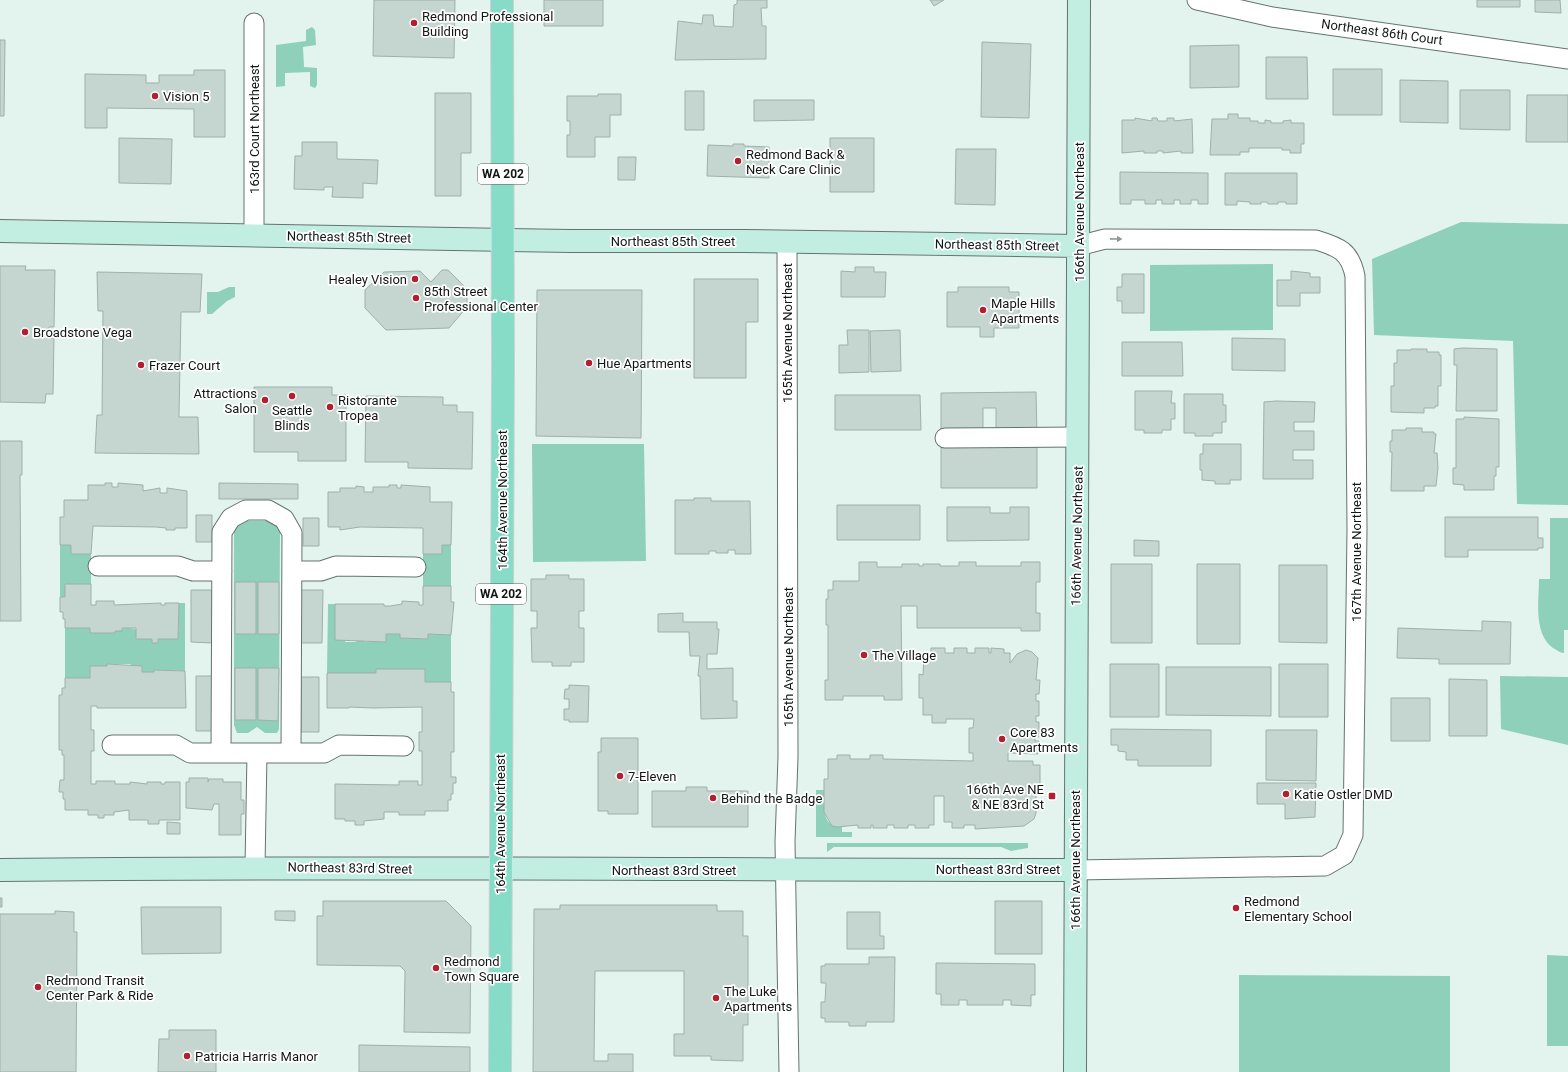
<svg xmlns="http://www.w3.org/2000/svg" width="1568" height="1072" viewBox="0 0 1568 1072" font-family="Roboto,sans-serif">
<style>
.green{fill:#8ed0ba}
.building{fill:#c5d6d0;stroke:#9fafa9}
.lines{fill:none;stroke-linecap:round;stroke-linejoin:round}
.street-casing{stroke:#64736e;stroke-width:21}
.secondary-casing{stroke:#64736e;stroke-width:24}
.primary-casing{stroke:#cfd1d0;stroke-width:24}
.street{stroke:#fff;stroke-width:19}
.secondary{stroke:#c2eee2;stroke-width:22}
.primary{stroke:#86dcc6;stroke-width:22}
.oneway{fill:#949796}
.poi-dot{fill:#b21f31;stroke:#fff;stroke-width:1.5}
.labels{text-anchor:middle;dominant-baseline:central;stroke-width:3.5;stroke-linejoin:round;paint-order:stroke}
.shield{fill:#fff;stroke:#585d5b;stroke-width:1}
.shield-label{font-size:12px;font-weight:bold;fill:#111715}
.poi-label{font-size:13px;fill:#111715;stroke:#fff;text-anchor:start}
.street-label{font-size:13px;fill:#111715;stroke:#fff}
</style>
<rect width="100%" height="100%" fill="#e3f4ee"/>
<!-- green -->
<path class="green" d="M312 27 315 30 316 45 303 47 304 67 317 68V85L315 88 310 86V72L285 73V86L276 87V45L306 41V30Z
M1461 222 1568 224V505L1517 504 1513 341 1374 335 1372 259Z
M1273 264V330L1150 331V265Z
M229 287H235V297L227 301 212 314H207V292H218Z
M532 444H644L646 561 533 562Z
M1550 518H1568V630H1564V653C1560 653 1557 650 1553 648 1533 633 1539 601 1539 579H1550Z
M239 521H275L280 527 279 729 277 733H265L257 727 248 733H237L234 725V527Z
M60 545H71L72 554H91V584H66L65 597H60Z
M442 545H451V586H423V554H442Z
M179 603H185V671L154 670V672H142L130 664H107V666L90 667V678H65V628H90L91 633H115V631C130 624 139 630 152 639V643H158V639H178Z
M328 604H335V640H345V642H356L357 640H364V642H385L386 634H400V638L428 639V634L451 635V682H425V669L376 673H327Z
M1500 676 1568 677V745L1501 729Z
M816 790H824C824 805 821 828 842 827V832H852V837H816Z
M827 843H1028V848L1011 851 1001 847H834L827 852Z
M1547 955 1568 956V1046H1547Z
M1239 975 1450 976V1072H1239Z"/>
<!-- building -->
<path class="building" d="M374 0H455L454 58 373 56Z
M544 0H603V26H544Z
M737 0H767V8H761L762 26H766V59L675 60 678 21 702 24 703 15H713L714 26 733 27 734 5 737 4Z
M930 0H944L934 6Z
M1477 0H1520V7H1477Z
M1535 0H1560L1561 13 1535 12Z
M0 40H5L4 116H0Z
M982 42 1031 44 1029 118 981 117Z
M1239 45V87L1190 88V46Z
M1266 57H1307L1308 99H1266Z
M1333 69H1382V115H1333Z
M194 70H225V137H194V109L107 108V128H85V74L146 75V83H159V75H194Z
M1400 80 1448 81V123L1400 122Z
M1460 90H1510V130L1460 129Z
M685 91H704V130H685Z
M435 93H471V153H461V196H435Z
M598 94H621V115H610V137H595V157H567V135H570V121H567V96H598Z
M1527 95H1568V142H1526Z
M754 100H814V120L754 121Z
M1228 114H1238V118H1250V121H1258V123H1265V120L1271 121V123H1283V121L1291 120V123H1304V144H1301V153H1290V150H1282V148H1249V152H1240V155H1210L1212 119H1228Z
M1135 118 1152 121V118H1157L1158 121H1167V118H1174V121L1192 119 1193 153H1181V151L1163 153V151H1157V153H1144V151L1122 153V120H1135Z
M119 138 172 139 171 184 119 183Z
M830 138H874V192H830Z
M302 142H337V159L378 160 377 184 363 183V198L332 197 333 187H324V190L294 189 295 156H302Z
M733 144H744V146L769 147V178L707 176 708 145 733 146Z
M956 149H996L995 205 955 204Z
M618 157H636L635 180H618Z
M1120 172 1208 173V204H1198V200H1191V204H1180V200H1174V204H1162V200H1156V204H1145V200H1131V204H1120Z
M1225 173H1297V204H1286V202H1278V204H1268L1267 202H1261V204H1250V202L1237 201V205H1225Z
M0 266H26L25 270H55L54 327H49V338H54L53 394H46L45 403 0 402Z
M855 267H874V272H886L885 297H841V271L855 272Z
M442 270H448L467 289V307L449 328 386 330 365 308V290L384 272 420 271 431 282Z
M1291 271 1310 273V277H1320V293H1300V306H1277V280H1291Z
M97 272 202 274 200 312H181L179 414V417H198L199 454 95 453 97 415H102L103 311H98Z
M1122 274H1144V313H1122V301H1117V287H1122Z
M694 279H758V322H746V378H694Z
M958 287H1009V292H1019V328H994V337H980V327H947V292H958Z
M537 290H642L641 438 536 436Z
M847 330H869V372L839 373V345H848Z
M900 330 901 371 871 372 870 331Z
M1232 338 1285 339V371L1232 370Z
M1122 342H1182L1183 376H1122Z
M1463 348 1497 349V411H1456L1457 365H1454V349Z
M1411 349H1427V352H1439V355H1441V386H1438V406H1435V408H1424V413L1391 412V386H1394V363H1397V350H1411Z
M254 387H332V395H346V461H298V452H254Z
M1135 391H1172L1171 403H1175V419H1171V430H1162V433H1144V430H1135Z
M1036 392 1037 435H996V408H983V435H941V393Z
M1184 394H1223V405H1226V422H1222V433H1213V436H1195V433H1184Z
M835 395H920L921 430H835Z
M366 396 443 397V405H457V412H473L472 469 408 468V462H365Z
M1276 401 1315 402 1314 422H1294V431H1314V450H1293V460H1313V479H1263L1264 402Z
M1464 417 1499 419V467H1496V476H1494V490H1464V485L1453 484V468H1456V419H1464Z
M1406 428H1422V432H1434V434H1436L1434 453H1437L1438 468 1436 486H1424V491H1391L1392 452H1390V441H1392V430H1406Z
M0 441H22V475H20L21 621H0Z
M1203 444H1241V480H1230V484H1215V481L1202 480V470H1200V454H1203Z
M941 446H1037V488H941Z
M105 483H112V487H118V483L143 485V491L160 488V493H167V488L187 491V528H175V530H166V528L156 527 93 526 91 554H71V545H60V517H64V500H88V485H105Z
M219 483 298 484V499H219Z
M389 485H397V488H401V485L430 487V502H452L451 545H442V554H423V528L360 527 340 530V527H328V492H340V488H356V486L364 487V492H373V487H389Z
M694 498H711V501H750L751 554H735V550H728V553H716V551H709V554H675V500H694Z
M837 505H920V540H837Z
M947 507H990V513H1010V507H1029V540L947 541Z
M196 515H212V542H196Z
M1445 517H1538V538H1543V548H1538V550H1468V557H1445Z
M303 518H319V546H303Z
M1134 540 1159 541V556H1134Z
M859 562H877V567H902V564H919V566H923V564H940V566H959V562H976V566H1021V562H1040V582H1036V613H1040V631H1021V628H917V606H901L902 700H884V696H843V700H825V680H828V625H826V599H828V590H833V581H859Z
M1111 564H1152V643H1111Z
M1197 564H1240V644H1197Z
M1279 565H1327V643L1279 642Z
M546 575H569V579H584V611H579V628H584V662H571V666H552V662H532L531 628H537V611H531V579H546Z
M235 582H256V634H235Z
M258 582H279V634H258Z
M65 584H91V605H96V601H114V605L161 603V605H165V603H179L178 639H158V643H152V639H136V628H122V631H115V633H90V628H65V619H63V612H60V597H65Z
M423 586H451V602H454L451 635 428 634V639L400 638V634H386V642L335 640V604H384V606H390L402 604V601L419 602V605H423Z
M191 590H212V643L191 642Z
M301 590H323L322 643H301Z
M683 613V622H717V629H719L717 654H707V669L733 668V701H737V718L701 719 700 676H698L700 656H690L689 632H658V614Z
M1482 621 1511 622 1510 664H1439V659L1397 658 1398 628 1482 631Z
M931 648H945V653H954V648H967V653H975V648H989V653H991V648L1004 649V653H1010V663L1017 654 1026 650 1032 652 1038 658 1036 680H1040L1039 694H1036V701H1039V716H1036V722H1039V737H1035V741H1039L1038 754 1008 753V761H1033V765H1040V788H1036V813L1034 819 1024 826 975 829V825H964V828H952V822H944V796H934V825H929V828H915V825H908V828H894V825H887V828H873V825H871V828H858V825L837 827 832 826 824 812V779H828V759H837V755H850V759H870V755H883V759L973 761V753H969V728H973L974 719H946V723H932V715H923V698H919V674L923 675 924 657H931Z
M107 664 142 666V672H154V670L185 671 186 708H97V706H91V730H94V751H91V784H96V781H115V784H130V782L147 784V782H161V784H165V782H180V820H159V824H148V820H129V810L114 812V815H104V818H98V815H88V810H65V799H63V792H59L60 780H64V755H62V750H59V695H62V688H65V678H90V666H107Z
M1110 664H1159V717H1110Z
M1279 664H1328V717H1279Z
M1166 667H1271V716L1166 715Z
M235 668H256V720H235Z
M258 668H279L278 721 258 720Z
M376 669H425V682H451V692H454V752H451V777H456V783H453V794H451V800H448V811H425V815H399V812H384V819L364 821V825H355V821H345V819H335V784L399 785V781H418V785H422V751H419V732H422V707L373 708 349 707V708H327V673H376Z
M196 676H212V731H196Z
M301 677H319V732H301Z
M1449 679 1487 680V736H1449Z
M569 685 589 686 588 722H569V720H564V709H569V699H564L565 689H569Z
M1391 698H1430V741H1391Z
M1111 729 1211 730V766H1138V760H1126V752L1118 751V745H1111Z
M1266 730H1317L1316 781 1266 780Z
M601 738H638V814H608V811H598V752H601Z
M189 778H208V782L209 779H223V782H241V800H244V814H241V835H219V804H214L212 810 186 808V782H189Z
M1257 783H1316L1315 817 1285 819V804H1257Z
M686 787H707V791H748V827H652V791H686Z
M167 822 180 823V834H167Z
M0 898H2V907H0Z
M323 901H446L471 926 470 1033 404 1032 405 971 400 966 317 965V916H323Z
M995 901H1042V954H995Z
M560 905H717V911H743V936H748V1025H743V1061L711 1060V1056H674V1034H684V971H595L594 1061H608V1054H633V1072H533L534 909H560Z
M141 907H221V953L142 954Z
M55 911 74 912V932H77L76 1072H0V914H55Z
M275 911H295V921L275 920Z
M847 912H880V936H884V949H847Z
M869 957H895L894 1022H866V1026H849V1022H825V1018H821V1002H825L826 983H821V966H825V964H869Z
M936 963 1035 964V995H1031V1006L1011 1005V1000H1003V1005H967V1000H959V1005H941V994H936Z
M169 1030H216V1072H158L159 1039H169Z
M359 1045 470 1047V1072H359Z"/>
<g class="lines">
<!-- street casing -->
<g class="street-casing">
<path id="street" d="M1197 0 1272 17 1568 59
M254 23V236
M787 242 788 757 785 842 789 1072
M945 438 1078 437
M98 566H178L193 571H222
M292 571H321L336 566 416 567
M112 745H176L190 753H324L339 745 404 746
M221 753 222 532 231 518 246 510H268L284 519 292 533 291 753
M255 867 257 753
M1075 870 1325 866 1344 855 1353 835 1357 530 1355 276C1350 251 1339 247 1316 240L1105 239 1078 246"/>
</g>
<!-- secondary casing -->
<g class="secondary-casing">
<path id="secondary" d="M0 231 571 241H744L1078 246
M0 870C358 866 717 870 1075 870
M1075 1072 1079 0"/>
</g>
<!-- primary casing -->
<g class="primary-casing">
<path id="primary" d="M500 1072 503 364 502 0"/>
</g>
<!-- street -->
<use href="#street" class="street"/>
<!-- secondary -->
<use href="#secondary" class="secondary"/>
<!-- primary -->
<use href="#primary" class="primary"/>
</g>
<!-- one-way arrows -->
<defs><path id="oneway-solid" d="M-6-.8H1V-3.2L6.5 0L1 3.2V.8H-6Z"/></defs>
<use class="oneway" href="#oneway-solid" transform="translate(1116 239) rotate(1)"/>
<!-- markers -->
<g class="poi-dot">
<circle cx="414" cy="23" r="4"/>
<circle cx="155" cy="96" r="4"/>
<circle cx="738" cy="161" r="4"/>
<circle cx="415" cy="279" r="4"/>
<circle cx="416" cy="298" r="4"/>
<circle cx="983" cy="310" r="4"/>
<circle cx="25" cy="332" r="4"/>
<circle cx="589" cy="363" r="4"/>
<circle cx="141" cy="365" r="4"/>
<circle cx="292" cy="396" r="4"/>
<circle cx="265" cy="400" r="4"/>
<circle cx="330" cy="407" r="4"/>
<circle cx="864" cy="655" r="4"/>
<circle cx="1002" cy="739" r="4"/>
<circle cx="620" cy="776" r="4"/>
<circle cx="1286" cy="794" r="4"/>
<rect x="1048" y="792" width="8" height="8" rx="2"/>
<circle cx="713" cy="798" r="4"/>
<circle cx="1236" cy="908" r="4"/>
<circle cx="436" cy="968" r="4"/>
<circle cx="38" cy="987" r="4"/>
<circle cx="716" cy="998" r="4"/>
<circle cx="187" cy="1056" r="4"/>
</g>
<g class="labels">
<!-- shield labels -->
<g class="shield">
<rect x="478" y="164" width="50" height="20" rx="3"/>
<rect x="476" y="584" width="50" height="20" rx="3"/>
</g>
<g class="shield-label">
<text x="503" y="174">WA 202</text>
<text x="501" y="594">WA 202</text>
</g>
<!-- poi labels -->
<g class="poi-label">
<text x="422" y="16">Redmond Professional<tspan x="422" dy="15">Building</tspan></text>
<text x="163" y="96">Vision 5</text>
<text x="746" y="154">Redmond Back &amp;<tspan x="746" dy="15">Neck Care Clinic</tspan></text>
<text x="407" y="279" text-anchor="end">Healey Vision</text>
<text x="424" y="291">85th Street<tspan x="424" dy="15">Professional Center</tspan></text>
<text x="991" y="303">Maple Hills<tspan x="991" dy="15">Apartments</tspan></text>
<text x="33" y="332">Broadstone Vega</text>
<text x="597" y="363">Hue Apartments</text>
<text x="149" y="365">Frazer Court</text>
<text x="257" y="393" text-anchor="end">Attractions<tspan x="257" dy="15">Salon</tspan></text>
<text x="338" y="400">Ristorante<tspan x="338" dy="15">Tropea</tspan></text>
<text x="292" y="410" text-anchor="middle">Seattle<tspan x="292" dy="15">Blinds</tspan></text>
<text x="872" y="655">The Village</text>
<text x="1010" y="732">Core 83<tspan x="1010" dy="15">Apartments</tspan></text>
<text x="628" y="776">7-Eleven</text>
<text x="1044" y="789" text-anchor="end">166th Ave NE<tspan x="1044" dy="15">&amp; NE 83rd St</tspan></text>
<text x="1294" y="794">Katie Ostler DMD</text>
<text x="721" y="798">Behind the Badge</text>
<text x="1244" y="901">Redmond<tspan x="1244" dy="15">Elementary School</tspan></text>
<text x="444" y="961">Redmond<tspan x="444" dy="15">Town Square</tspan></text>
<text x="46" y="980">Redmond Transit<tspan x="46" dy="15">Center Park &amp; Ride</tspan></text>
<text x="724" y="991">The Luke<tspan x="724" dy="15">Apartments</tspan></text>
<text x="195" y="1056">Patricia Harris Manor</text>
</g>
<!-- street labels -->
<g class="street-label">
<text transform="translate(1382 32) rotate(8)">Northeast 86th Court</text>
<text transform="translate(254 129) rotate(-90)">163rd Court Northeast</text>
<text transform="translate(1079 212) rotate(-90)">166th Avenue Northeast</text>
<text transform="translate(349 237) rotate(1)">Northeast 85th Street</text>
<text x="673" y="241">Northeast 85th Street</text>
<text transform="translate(997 245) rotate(1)">Northeast 85th Street</text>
<text transform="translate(787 333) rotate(-90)">165th Avenue Northeast</text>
<text transform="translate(502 500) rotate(-90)">164th Avenue Northeast</text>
<text transform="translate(1077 536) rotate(-89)">166th Avenue Northeast</text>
<text transform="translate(1356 552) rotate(-90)">167th Avenue Northeast</text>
<text transform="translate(788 657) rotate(-90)">165th Avenue Northeast</text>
<text transform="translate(500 824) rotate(-90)">164th Avenue Northeast</text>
<text transform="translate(1075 860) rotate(-90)">166th Avenue Northeast</text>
<text transform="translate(350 868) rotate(1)">Northeast 83rd Street</text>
<text x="998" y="869">Northeast 83rd Street</text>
<text x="674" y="870">Northeast 83rd Street</text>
</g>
</g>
</svg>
